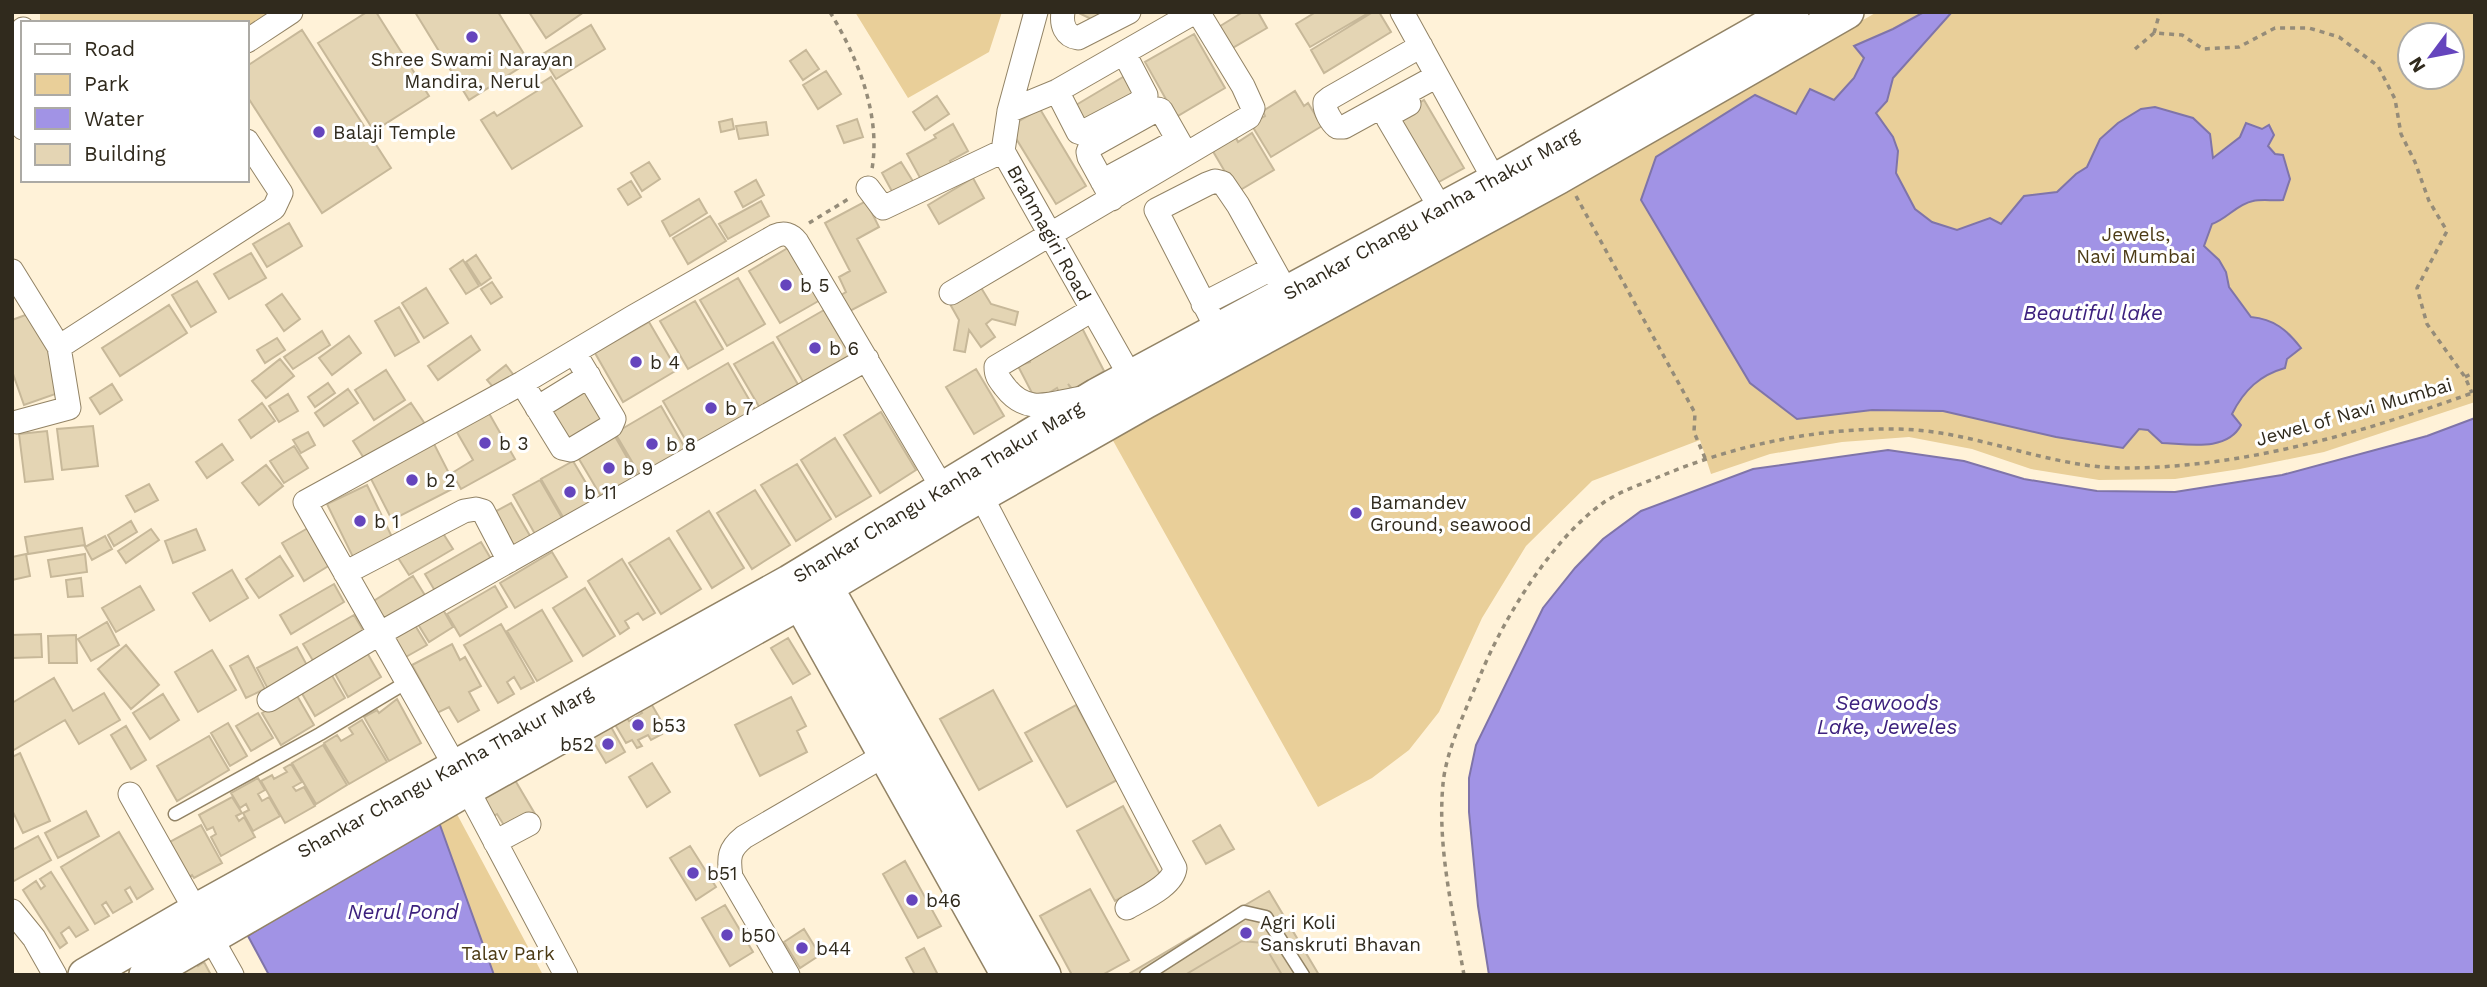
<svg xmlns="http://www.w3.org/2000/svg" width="2487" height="987" viewBox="0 0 2487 987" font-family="'Work Sans',sans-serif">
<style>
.green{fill:#e9cf99;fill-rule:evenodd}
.water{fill:#a193e5;stroke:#7f74a9;stroke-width:2}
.building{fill:#e4d5b4;stroke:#c7b899;stroke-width:2}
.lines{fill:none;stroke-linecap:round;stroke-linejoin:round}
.lane-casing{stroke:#928365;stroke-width:15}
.street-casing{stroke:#928365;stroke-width:25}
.secondary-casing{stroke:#928365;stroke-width:36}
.path{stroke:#958c79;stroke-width:3.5;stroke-dasharray:5 5;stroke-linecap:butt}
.lane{stroke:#fff;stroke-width:12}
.street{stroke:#fff;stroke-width:23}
.secondary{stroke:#fff;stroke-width:33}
.poi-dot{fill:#6545bd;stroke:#fff;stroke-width:2.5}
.labels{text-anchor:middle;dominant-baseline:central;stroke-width:6;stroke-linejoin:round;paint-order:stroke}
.poi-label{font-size:19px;fill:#302a1d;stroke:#fff;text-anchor:start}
.street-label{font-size:19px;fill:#302a1d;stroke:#fff}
.park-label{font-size:19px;fill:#4c3b15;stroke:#fff}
.water-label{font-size:21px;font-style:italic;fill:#3d217e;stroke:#fff}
</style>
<rect width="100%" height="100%" fill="#fff2d8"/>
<!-- green -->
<path class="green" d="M40 12H290L247 39V23H40Z
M855 12H1002L989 52 908 98Z
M1877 12H2475V402L2324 452 2240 469 2175 479 2099 480 2031 469 1972 449 1909 437 1842 442 1770 454 1711 474 1700 440 1592 481 1526 546 1482 618 1439 712 1409 750 1372 778 1318 807 1111 437 1549 196C1663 143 1768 74 1877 12ZM2410 35H2452V77H2410Z
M451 803 543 975H494L436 814Z"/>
<!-- water -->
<path class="water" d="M1924 12H1952L1893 78 1887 101 1876 113 1893 137 1898 151 1896 173 1915 209 1932 222 1957 230 1990 218 2001 224 2024 196 2057 192 2076 174 2087 167 2100 139 2118 123 2141 109 2155 107 2193 118 2210 134 2213 158 2240 137 2246 123 2262 129 2269 125 2274 135 2268 146 2275 154 2283 155 2290 179 2283 200C2273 201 2262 199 2253 201 2237 204 2227 219 2212 224L2204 246 2219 260 2226 272 2229 287 2251 317C2274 319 2287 330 2301 348L2287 359 2285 368C2260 375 2244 390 2232 414L2241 425C2227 452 2188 444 2162 443L2148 430 2139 429 2123 448 2056 437 1943 411 1872 410 1797 419 1750 383 1641 200 1656 157 1755 95 1796 114 1810 89 1834 100 1854 78 1864 58 1854 46 1893 29Z
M2475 418V975H1489L1478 906 1469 812V778L1476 745 1543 608 1575 568 1603 539 1641 511 1753 469 1888 450 1964 461 2024 479 2097 491 2175 492 2282 475 2427 436Z
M436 814 494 975H269L248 936Z"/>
<!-- building -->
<path class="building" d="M367 12H376L429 96 374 131 318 43Z
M415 12H498L529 62 469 100Z
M529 12H584L546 38Z
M1077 12H1106L1101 24Z
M1243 12H1258L1267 28 1229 50 1217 28Z
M1316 12H1370L1310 47 1296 24Z
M1373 12H1379L1391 32 1324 73 1311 50Z
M591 25 605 49 556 79 541 55Z
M302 30 391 168 322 213 247 96V66Z
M1194 34 1225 88 1176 117 1145 62Z
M806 50 819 69 803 80 790 61Z
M826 71 841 94 818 109 803 85Z
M1128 74 1141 92 1082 127 1071 108Z
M551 77 582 126 512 169 481 120 494 112 497 116 537 91 535 87Z
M1295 91 1304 106 1308 103 1322 126 1271 157 1251 124 1265 116 1263 111Z
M937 96 949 114 925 130 913 112Z
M1424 100 1464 168 1437 183 1398 116Z
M1040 109 1086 186 1056 204 1009 127Z
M732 119 734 129 721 132 719 122Z
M857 119 863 137 844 143 837 126Z
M766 122 768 135 739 139 736 126Z
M953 124 968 151 950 161 954 168 924 185 907 154 936 138 934 135Z
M1252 133 1274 170 1237 192 1211 148 1234 134 1238 142Z
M649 162 660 179 642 191 631 173Z
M901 162 914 183 894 195 882 173Z
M973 178 984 198 939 224 928 205Z
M756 180 764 195 743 207 735 192Z
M631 181 641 197 628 205 618 189Z
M699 199 707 213 670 236 662 221Z
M761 201 769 216 728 239 719 224Z
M866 201 879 227 857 239 886 292 850 311 841 295 846 292 839 277 850 271 825 223Z
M710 216 726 241 688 264 673 238Z
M289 223 302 246 267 267 253 244Z
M791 246 822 299 780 323 749 271Z
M251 253 266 278 229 299 214 274Z
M476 255 491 278 481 285 466 262Z
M463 260 479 286 466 294 450 269Z
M738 278 765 324 727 346 700 300Z
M197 281 216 312 191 327 172 295Z
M492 282 502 297 491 304 481 289Z
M980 286 991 304 1018 312 1015 325 992 319 986 324 995 337 981 347 969 330 965 352 954 350 959 320 950 304Z
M426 288 448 323 424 338 402 303Z
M282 294 300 319 284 331 266 305Z
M695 301 723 349 688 369 660 321Z
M169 305 187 333 120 376 102 348Z
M399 307 419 342 395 356 375 321Z
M824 310 852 358 805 385 777 337Z
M36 311 64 391 24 405 12 371V320Z
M649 322 677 370 623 402 595 353Z
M1080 324 1104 371 1073 390 1068 384 1072 390 1061 397 1057 388 1044 396 1032 393 1018 366 1030 362 1031 354 1037 356 1040 348Z
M322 331 330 345 293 369 284 357Z
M349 336 361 353 332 375 319 358Z
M471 336 480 350 438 380 428 366Z
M277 338 285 350 265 363 257 350Z
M773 342 803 393 764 415 734 364Z
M280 359 294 376 266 398 252 381Z
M728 363 758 415 693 453 663 401Z
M506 365 516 378 498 393 487 380Z
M976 369 1004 416 974 434 946 387Z
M386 370 405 400 374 420 355 390Z
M328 383 335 393 315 407 308 397Z
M112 384 122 400 100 414 90 398Z
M348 389 358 403 324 426 315 413Z
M584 389 606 423 570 446 548 412Z
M288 394 298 411 279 422 269 406Z
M262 403 275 421 251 438 239 420Z
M411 403 425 424 367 463 353 441Z
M661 406 689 455 644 482 615 433Z
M486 408 515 459 461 489 452 473 473 460 454 427Z
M881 412 916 470 880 493 844 435Z
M93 426 98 466 62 470 57 429Z
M47 431 53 479 25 482 19 434Z
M308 432 315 445 301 453 293 440Z
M613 433 641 482 605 503 576 454Z
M835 438 871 496 836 517 801 460Z
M432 440 456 487 392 520 368 473Z
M222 444 233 460 207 478 196 462Z
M294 446 308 468 284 483 270 461Z
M573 461 599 505 567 524 541 479Z
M797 464 831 519 796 541 761 485Z
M266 465 283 486 259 505 242 483Z
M540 480 562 518 535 534 513 495Z
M149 484 158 500 135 512 126 496Z
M367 485 392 537 353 557 327 504Z
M755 490 790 545 752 569 717 513Z
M511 503 533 541 511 554 489 515Z
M709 511 744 568 712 588 677 531Z
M131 521 137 532 114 546 108 535Z
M439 527 453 549 409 575 395 553Z
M82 528 85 545 28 554 25 537Z
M308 528 330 565 304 581 282 543Z
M151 529 159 540 126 563 118 551Z
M196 529 205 550 173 563 165 541Z
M105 536 112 549 92 560 85 547Z
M669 538 701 589 661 614 629 563Z
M481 542 494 564 438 596 425 574Z
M552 552 567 577 515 608 500 583Z
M26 554 30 576 12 580V557Z
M85 554 87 572 51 577 48 560Z
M280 556 293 576 259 598 246 579Z
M622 559 655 613 643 620 638 613 625 621 629 628 620 634 588 581Z
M232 570 248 598 210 621 193 593Z
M413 576 426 597 385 622 372 602Z
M81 578 83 596 68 597 66 580Z
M334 584 344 602 291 634 280 615Z
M140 586 154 610 116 632 102 608Z
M495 586 507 607 460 636 447 614Z
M585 588 615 636 583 656 553 608Z
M441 606 453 627 429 642 416 621Z
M542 610 572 661 537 681 507 631Z
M354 615 366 635 315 664 303 644Z
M107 622 119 645 91 661 78 639Z
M413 622 427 645 404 658 391 635Z
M501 624 534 682 521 689 514 677 507 682 514 694 498 703 464 645Z
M41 634 42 657 12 658V635Z
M76 635 77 663H49L48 636Z
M788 638 810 674 793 684 771 648Z
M452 644 460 660 465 657 481 686 469 692 479 710 458 722 449 707 433 715 424 699 429 696 412 665Z
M126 645 159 685 131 709 98 669Z
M297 647 309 669 269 691 257 668Z
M212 650 236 690 198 712 175 672Z
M366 651 381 677 348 697 333 670Z
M248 656 265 689 246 698 230 666Z
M330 672 345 698 315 716 300 690Z
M54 678 73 711 104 693 120 720 79 744 65 720 12 751V703Z
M993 690 1032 761 979 790 940 719Z
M163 694 179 720 150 739 133 713Z
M296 694 314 725 281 745 262 713Z
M791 697 806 726 797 731 807 752 760 776 735 725Z
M397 699 421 743 389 761 364 717 377 710 379 713Z
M649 700 663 724 658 727 662 734 651 740 648 735 638 740 642 746 637 748 632 740 626 743 613 721 625 714 629 721 642 713 638 707Z
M1076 705 1117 780 1067 807 1025 733Z
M258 713 273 738 251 751 236 726Z
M362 720 387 762 349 784 324 743 337 735 341 741 353 734 349 728Z
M228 723 247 756 230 766 211 733Z
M610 725 625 752 606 763 590 736Z
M126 726 146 760 131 769 111 735Z
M209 736 229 770 177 801 157 766Z
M323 745 347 785 316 804 292 763Z
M20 753 50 821 23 833 12 810V757Z
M652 763 670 792 647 807 629 777Z
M291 764 302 782 293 787 296 791 304 787 315 806 285 823 261 781 272 775 274 779 287 772 284 768Z
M509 770 535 814 507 830 497 814 492 817 478 788Z
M258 778 265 790 258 794 262 801 269 797 280 816 253 831 243 813 249 810 246 804 240 808 231 793Z
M232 797 242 813 236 816 239 821 244 817 255 837 221 856 211 837 216 834 213 827 207 830 199 815Z
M1123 806 1161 876 1115 901 1077 831Z
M86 811 99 836 58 858 45 833Z
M201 825 222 863 194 878 192 875 185 879 162 846Z
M1220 825 1234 849 1206 864 1193 841Z
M119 832 153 889 137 899 130 887 125 890 132 902 113 913 106 902 102 905 109 916 95 924 61 867Z
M38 836 51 860 12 882V850Z
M690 846 716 887 696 900 670 858Z
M905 861 941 926 918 938 883 874Z
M51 872 88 930 76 937 69 927 61 933 67 943 60 948 23 890 36 881 41 889 45 886 40 879Z
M1090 889 1129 960 1102 975H1072L1040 916Z
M1269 891 1319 975H1127Z
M725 905 753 952 730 966 702 918Z
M804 929 820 955 800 968 784 942Z
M1242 941 1263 943 1282 975H1185Z
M924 948 938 975H915L906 958Z
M194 959 198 966 204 962 211 975H174Z"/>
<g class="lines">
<!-- lane casing -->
<g class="lane-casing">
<path id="lane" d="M175 814 320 734 407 682
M1146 975 1244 912 1266 917 1303 975"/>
</g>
<!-- street casing -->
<g class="street-casing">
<path id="street" d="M1036 12 1009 111 1003 151 1138 390
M1063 12C1061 25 1065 36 1078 38L1129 12
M1402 12 1501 192
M23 29 20 114 23 128
M247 41 291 12
M1421 46 1330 98 1325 102C1324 110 1331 122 1337 127H1344L1437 76
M1057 91 1078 132 1081 133 1138 103 1146 95 1124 53
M1409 104 1389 115 1388 119 1441 209
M1009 111 1057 91 1195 12
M1102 181 1178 140
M868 188 883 208 1003 151
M1112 199 1089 157 1088 152 1090 147 1158 109 1161 110 1186 154
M12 271 59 347 69 408 17 422
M951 293 1249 117 1253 108 1243 86 1198 12
M1203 304 1273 268
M1218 331 1156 210 1207 184 1215 181 1223 183 1238 205 1287 293
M59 347 274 208 281 193 247 141
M522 383 562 448 571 450 611 426 614 419 574 352
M1082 398C1051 403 1027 416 1005 387 999 379 996 376 996 367L1092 310
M537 408 589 376
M975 484 1175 868C1173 886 1142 899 1127 908
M345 573 464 511 476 509 483 511 509 561
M269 700 379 634 867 359
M130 794 232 975
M495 842 529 824
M12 911 34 938 55 975
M566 975 455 766 305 502 522 383 633 317 775 236C784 232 791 234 797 242L950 501
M788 975 731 877C728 857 729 849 744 837L897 748"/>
</g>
<!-- secondary casing -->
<g class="secondary-casing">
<path id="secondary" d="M816 569 1044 975
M789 583 1008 975
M85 975 197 910 789 582 1097 395 1494 181 1792 12
M146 975 467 789 801 602 955 510 1145 402 1559 177 1847 12"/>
</g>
<!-- path -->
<path class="path" d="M830 12C858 58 881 115 872 169
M2154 33 2160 12
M2135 49 2154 33 2182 35 2203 49 2239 47 2275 28H2309L2339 37 2378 66 2395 99 2401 134 2415 162 2429 201 2447 231 2417 288 2427 324 2465 377 2472 393
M1576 196 1695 413 1694 432 1705 458
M809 223 850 198
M2465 377 2475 372
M1464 975C1453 913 1437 847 1443 784 1446 750 1467 707 1480 676 1503 619 1552 539 1603 503 1620 491 1642 484 1661 476 1735 445 1816 428 1897 429 1976 430 2049 469 2128 468 2247 467 2364 432 2475 392"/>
<!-- lane -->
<use href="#lane" class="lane"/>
<!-- street -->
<use href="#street" class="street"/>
<!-- secondary -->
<use href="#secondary" class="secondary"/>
</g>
<!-- markers -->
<g class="poi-dot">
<circle cx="472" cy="37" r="7"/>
<circle cx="319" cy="132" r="7"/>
<circle cx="786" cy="285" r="7"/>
<circle cx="815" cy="348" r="7"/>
<circle cx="636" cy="362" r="7"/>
<circle cx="711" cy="408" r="7"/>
<circle cx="485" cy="443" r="7"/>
<circle cx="652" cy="444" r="7"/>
<circle cx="609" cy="468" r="7"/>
<circle cx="412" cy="480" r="7"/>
<circle cx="570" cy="492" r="7"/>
<circle cx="1356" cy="513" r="7"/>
<circle cx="360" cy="521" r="7"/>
<circle cx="638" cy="725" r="7"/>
<circle cx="608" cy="744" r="7"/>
<circle cx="693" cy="873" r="7"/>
<circle cx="912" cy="900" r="7"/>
<circle cx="1246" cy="933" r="7"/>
<circle cx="727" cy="935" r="7"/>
<circle cx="802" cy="948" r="7"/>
</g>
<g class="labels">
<!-- poi labels -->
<g class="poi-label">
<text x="472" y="59" text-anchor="middle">Shree Swami Narayan<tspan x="472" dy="22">Mandira, Nerul</tspan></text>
<text x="333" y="132">Balaji Temple</text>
<text x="800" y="285">b 5</text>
<text x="829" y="348">b 6</text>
<text x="650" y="362">b 4</text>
<text x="725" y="408">b 7</text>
<text x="499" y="443">b 3</text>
<text x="666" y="444">b 8</text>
<text x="623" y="468">b 9</text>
<text x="426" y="480">b 2</text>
<text x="584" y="492">b 11</text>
<text x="1370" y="502">Bamandev<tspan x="1370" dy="22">Ground, seawood</tspan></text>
<text x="374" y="521">b 1</text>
<text x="652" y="725">b53</text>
<text x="594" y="744" text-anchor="end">b52</text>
<text x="707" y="873">b51</text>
<text x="926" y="900">b46</text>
<text x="1260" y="922">Agri Koli<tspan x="1260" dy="22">Sanskruti Bhavan</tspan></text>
<text x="741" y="935">b50</text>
<text x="816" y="948">b44</text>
</g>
<!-- street labels -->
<g class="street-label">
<text transform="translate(1431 214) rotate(-29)">Shankar Changu Kanha Thakur Marg</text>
<text transform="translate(1049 233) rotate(61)">Brahmagiri Road</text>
<text transform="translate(2354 412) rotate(-16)">Jewel of Navi Mumbai</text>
<text transform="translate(938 492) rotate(-31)">Shankar Changu Kanha Thakur Marg</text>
<text transform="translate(445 772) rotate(-29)">Shankar Changu Kanha Thakur Marg</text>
</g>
<!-- park labels -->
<g class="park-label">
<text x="2136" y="234">Jewels,<tspan x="2136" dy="22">Navi Mumbai</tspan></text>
<text x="508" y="953">Talav Park</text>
</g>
<!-- water labels -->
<g class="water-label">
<text x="2093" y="312">Beautiful lake</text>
<text x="1887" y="702">Seawoods<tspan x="1887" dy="24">Lake, Jeweles</tspan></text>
<text x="403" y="911">Nerul Pond</text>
</g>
</g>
<!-- border -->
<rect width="2487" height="987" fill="none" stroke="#302a1d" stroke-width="28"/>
<!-- legend -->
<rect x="21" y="21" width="228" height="161" fill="#ffffff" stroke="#acaaa5" stroke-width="2"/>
<rect x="35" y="44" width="35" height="10" fill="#ffffff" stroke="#acaaa5" stroke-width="2"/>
<text x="84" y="56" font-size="21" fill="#302a1d">Road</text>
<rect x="35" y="74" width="35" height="21" fill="#e9cf99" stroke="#acaaa5" stroke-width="2"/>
<text x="84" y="91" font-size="21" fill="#302a1d">Park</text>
<rect x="35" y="108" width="35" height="21" fill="#a193e5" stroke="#acaaa5" stroke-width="2"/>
<text x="84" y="126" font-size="21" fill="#302a1d">Water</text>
<rect x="35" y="144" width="35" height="21" fill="#e4d5b4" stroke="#acaaa5" stroke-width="2"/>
<text x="84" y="161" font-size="21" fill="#302a1d">Building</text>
<!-- north arrow -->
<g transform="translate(2431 56) rotate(238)"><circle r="33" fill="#ffffff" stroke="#acaaa5" stroke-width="2"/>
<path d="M0-5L12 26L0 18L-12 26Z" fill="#6545bd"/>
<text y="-10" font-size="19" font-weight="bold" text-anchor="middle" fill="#302a1d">N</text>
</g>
</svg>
